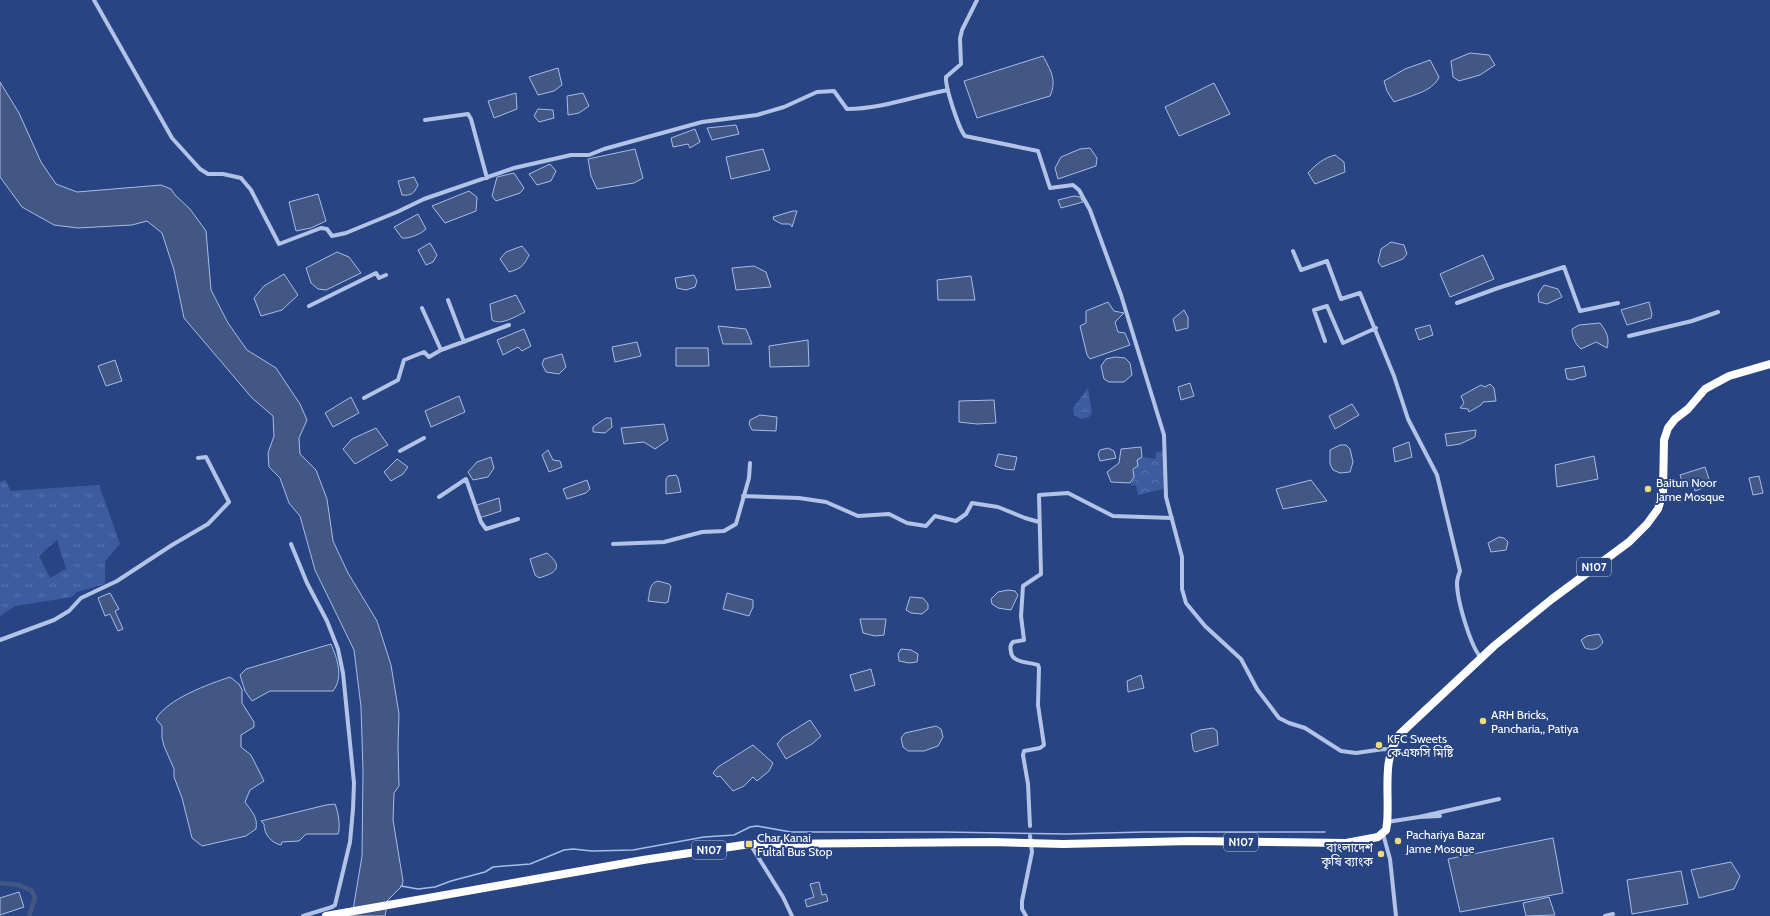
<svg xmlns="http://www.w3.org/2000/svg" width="1770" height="916" viewBox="0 0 1770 916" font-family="Cabin,'Noto Sans Bengali',sans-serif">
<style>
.grass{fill:url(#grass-tufts);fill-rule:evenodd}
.forest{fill:url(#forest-crowns)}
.wetland{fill:url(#wetland-marsh)}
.water{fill:#435785;stroke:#a7bce7}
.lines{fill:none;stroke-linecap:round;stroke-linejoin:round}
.stream{stroke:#a7bce7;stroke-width:1.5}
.canal{stroke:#435785;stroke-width:4.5}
.street{stroke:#b2c3e7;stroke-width:4}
.highway{stroke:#fff;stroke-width:8}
.poi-dot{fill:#eedc78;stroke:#284483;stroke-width:1.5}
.labels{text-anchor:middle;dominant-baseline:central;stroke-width:4;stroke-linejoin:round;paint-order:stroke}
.shield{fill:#284483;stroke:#bec7da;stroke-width:1}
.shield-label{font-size:11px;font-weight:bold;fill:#fff}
.poi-label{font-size:12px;fill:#fff;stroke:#284483;text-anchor:start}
</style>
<defs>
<pattern id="grass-tufts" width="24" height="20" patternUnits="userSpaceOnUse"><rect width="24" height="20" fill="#3d5ca0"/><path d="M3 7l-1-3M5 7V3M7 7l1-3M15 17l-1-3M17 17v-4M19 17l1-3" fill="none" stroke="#5a74ae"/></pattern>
<pattern id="forest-crowns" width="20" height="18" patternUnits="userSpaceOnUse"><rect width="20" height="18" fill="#3d5ca0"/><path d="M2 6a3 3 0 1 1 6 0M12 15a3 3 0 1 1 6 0" fill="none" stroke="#5a74ae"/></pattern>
<pattern id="wetland-marsh" width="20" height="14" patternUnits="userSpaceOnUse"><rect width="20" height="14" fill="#3d5ca0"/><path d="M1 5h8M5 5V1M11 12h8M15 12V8" fill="none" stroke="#5a74ae"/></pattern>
</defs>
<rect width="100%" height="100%" fill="#284483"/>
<!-- grass -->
<path class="grass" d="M5 480 11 491 99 485 120 544 105 561V584L77 592 72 597 15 606 0 616V482ZM57 540 66 569 50 578 39 556Z"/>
<!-- forest -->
<path class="forest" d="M1164 451 1163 489 1138 495 1136 485 1131 486C1131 482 1133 481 1133 477 1135 470 1134 466 1137 460L1142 457 1155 459 1156 452Z"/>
<!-- wetland -->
<path class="wetland" d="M1088 388 1092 413 1089 417 1081 419 1074 415 1073 408Z"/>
<!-- water -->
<path class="water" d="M1470 53 1489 55 1495 65 1480 75 1459 81 1453 77 1451 61Z
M1043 56C1051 71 1057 80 1050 96L977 118 964 81Z
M1430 60 1439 77C1433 92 1409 96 1394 102L1387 91 1384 81 1405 69Z
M558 68 562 85 554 91 538 95 529 77Z
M0 82 19 113 41 162 56 184 77 192 161 185 171 189 175 195 190 209 206 231 211 290 228 323 247 350 276 368 300 404 307 420 299 438 300 454 316 470 327 499 333 541 348 573 377 621 391 665 399 714 398 745 399 786 394 793 393 820 403 881 402 886 388 900 385 916H352L362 856 363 771 361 707 354 650 315 570 300 516 289 503 280 478 269 467 268 453 274 436 273 416 252 398 184 318 174 270 162 233 147 221 132 225 78 228 54 225 22 207 0 177Z
M1214 83 1230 114 1179 136 1165 107Z
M516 93 517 109 494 118 488 101Z
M583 93 589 106 579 113 568 115 567 96Z
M538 109 553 110 554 118 539 122 534 116Z
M736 125 739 134 712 140 707 128Z
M695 129 700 142 690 148 688 144 673 147 671 138Z
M1090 148 1097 158 1096 166 1058 179 1055 168 1061 157 1080 149Z
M635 149 643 178 634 183 597 189 591 176 588 159Z
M763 149 770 170 731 179 726 157Z
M1335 155 1344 162 1345 172 1315 184 1308 173C1316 164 1324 158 1335 155Z
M550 164 556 171 551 181 537 185 529 174Z
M514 173 524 188 520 193 496 201 492 196 497 177Z
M414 177 418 185C414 193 412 196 402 195L398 181Z
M469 191 477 197 476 211 445 223 432 206Z
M318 194 326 221 311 228 296 231 289 202Z
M1074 196 1080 197 1083 202 1061 208 1058 200Z
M793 211H797L792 227 790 224H782L774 220 773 217Z
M418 214 426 229C421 234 409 239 402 238L394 227Z
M1391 242 1404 245 1407 254 1403 259 1382 267 1378 262 1381 249Z
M430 243 437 255 433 262 426 265 418 250Z
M522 246 529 255C524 266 520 269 509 272L500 259 506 252Z
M337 252 349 257 361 273 326 290 318 289 311 283 306 268Z
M1483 255 1494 279 1450 297 1440 274Z
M754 266 766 272 771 287 736 290 732 268Z
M284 274 298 295 282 310 261 316 254 298 264 286Z
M694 275 697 281 695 287 686 290 677 288 675 278Z
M971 276 975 300H938L937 280Z
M1544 285 1558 289 1562 297 1547 304 1539 302 1538 294Z
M516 295 525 312C516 316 501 326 492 320L490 304Z
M1108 302 1114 311 1124 313 1115 322 1118 332 1125 333 1130 345 1090 359 1087 355 1080 326 1086 323V311Z
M1649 302 1652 314 1651 318 1627 325 1621 310Z
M1184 310 1188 317V328L1176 331 1173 319Z
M1600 323C1606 331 1610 338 1607 348L1596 342 1581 349C1575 344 1572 337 1572 329L1579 325Z
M1430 325 1433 335 1419 340 1415 329Z
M718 326 746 329 752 344H723Z
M524 329 531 346 522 351 518 347 503 355 497 340Z
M808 340 809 366 770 367 769 346Z
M637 342 641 356 615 362 612 347Z
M676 348H708L709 366H676Z
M562 354 566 367 559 374 546 372 542 364 544 359Z
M1115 357 1125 358 1130 363 1132 375 1124 382H1109L1104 379 1101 366 1106 359Z
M115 360 122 381 106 386 98 366Z
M1584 366 1586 376 1572 380 1567 379 1565 369Z
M1190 383 1194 396 1181 400 1178 387Z
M1490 384 1494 388 1496 401 1483 402 1481 405 1469 412 1468 409 1460 408 1464 403 1461 396 1481 385 1485 387Z
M459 396 465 412 431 427 425 411Z
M351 397 359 413 333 427 325 413Z
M994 400 996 423 977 424 959 422V401Z
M1352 404 1359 415 1335 429 1329 416Z
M760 415 777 417 776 431 752 430 749 424 750 420Z
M606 418H611L612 427 605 433 593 432V427Z
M664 424 668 440 655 449 644 442 624 444 621 428Z
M376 428 388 445 355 464 343 449 352 439Z
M1476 430 1475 437 1460 444 1447 446 1445 434Z
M1409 442 1412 457 1395 462 1393 448Z
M1340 445H1346L1350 449 1353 462 1350 472 1340 473 1333 470 1330 464V450Z
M1141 447 1142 457 1137 460 1138 466 1133 469 1134 477 1130 483 1111 482 1107 472 1119 463 1121 449Z
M1108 448 1114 451 1116 458 1100 461 1098 454 1100 450Z
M548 450 553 460 560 461 562 467 549 472 542 455Z
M998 454 1017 457 1014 470 1004 469 995 466Z
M1594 456 1598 479 1557 487 1555 465Z
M491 457 494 468 488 477 473 480 468 472 477 462Z
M397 459 408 467 403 474 391 481 384 472Z
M1705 467 1711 485 1695 491 1693 485 1684 488 1680 475Z
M676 475 678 478 681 492 666 494V479L668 476Z
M1759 476 1763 493 1753 495 1749 478Z
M587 480 590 489 586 493 567 499 563 489Z
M1311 480 1327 501 1283 509 1276 489Z
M499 498 501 511 479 518 474 506Z
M1499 537 1504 538 1508 542 1506 550 1491 552 1488 543Z
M547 553C565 568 555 573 539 578L535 575 530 559Z
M658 581 669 584 671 586 668 602 665 603 648 601C650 592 649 583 658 581Z
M1008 590 1015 591 1018 595 1011 610 998 608 992 604 991 599 998 592Z
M110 593 119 609 115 611 123 629 118 631 110 614 105 616 98 598Z
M727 593 753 600V607L749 616 723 609Z
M910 597 923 598 928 604V609L922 614 911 613 906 610Z
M860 619H886L884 635 875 636 863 633Z
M1599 634 1603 642C1599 649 1593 651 1585 648L1581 640 1587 636Z
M331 644C337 658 344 677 333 691H270L252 701 245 691 240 675 246 669Z
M901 649 911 650 918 654 917 662 909 663 899 661 898 654Z
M871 669 875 685 855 691 850 675Z
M1141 675 1144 688 1128 692 1127 681Z
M230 677 239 684 242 690V703L254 722V727L241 735V747L251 755 264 781 250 790 245 802C252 812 258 817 256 829L246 836 202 846 192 838 182 798 174 777V769L164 746 162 738V726L156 719C167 699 209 684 230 677Z
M810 720 821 736 812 744 786 759 777 744 783 737Z
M936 726 941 729 943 737 938 746 924 751H908L903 747 901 738 905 733Z
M1213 728 1217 731 1218 745 1195 752 1193 749 1191 734 1200 730Z
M753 745 773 763 769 771 757 781 753 777 744 786 733 791 720 776 717 777 713 773 718 767Z
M335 804C338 811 341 827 338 834H306L299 841 282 842 281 845C271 843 264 834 264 824L261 821 326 805Z
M1553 838 1563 893 1460 912 1448 859Z
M1731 862 1740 876 1734 889 1699 898 1691 870Z
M1681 871 1688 904 1632 914 1627 880Z
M819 882 822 895 826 894 828 901 807 907 805 900 814 897 810 884Z
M19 892 24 907 0 915V898Z
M1549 897 1555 915 1526 916 1523 903Z"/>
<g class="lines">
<!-- stream -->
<path class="stream" d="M401 886 418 889 435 887 451 881 485 872 493 867 530 864 564 850 573 849 592 851 633 850 704 837 734 835 750 827 757 826 791 832H944L1067 834 1144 832H1325"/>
<!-- canal -->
<path class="canal" d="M0 883 19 885 32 891 35 898 29 916"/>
<!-- street -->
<path class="street" d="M94 0 172 138 200 169 208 174H223L241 178 251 190 279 244 321 228 327 229 332 236 346 233 397 212 424 199 514 168 571 155H589L604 149 702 122 757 115 784 107 817 92 834 91 847 109C881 109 915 96 948 90
M977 0 962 30 960 39 961 64 946 77C945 87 959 129 965 136L1038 151 1050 188 1073 185 1079 190 1090 210 1121 295 1164 435 1166 497 1182 557V589L1186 603 1205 626 1241 659 1257 689 1279 718 1289 723 1305 728 1341 751 1356 753 1384 749 1391 750
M425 120 468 114 471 119 487 178
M1293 251 1301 270 1327 261 1341 299 1360 293 1394 376 1408 419 1437 475 1460 571C1459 574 1457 579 1457 583 1457 600 1470 645 1481 658
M448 300 464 342
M1457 303 1498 288 1564 267 1580 311 1618 303
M309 306 376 273 379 278 386 275
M1629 336 1692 321 1718 312
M1325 341 1314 310 1327 306 1343 343 1376 328
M441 350 509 325
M364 398 398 380 404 360 424 352 429 357 441 350 422 308
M400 451 424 438
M743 496 799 498 826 502 858 516 889 514 907 523 926 526 935 516 956 521 966 514 972 503 998 507 1025 518 1039 522
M439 497 466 479 481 522 486 529 518 519
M291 544 307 583 327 621 338 649 343 673 354 783 353 809 350 842 335 905 332 907 303 916
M613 544 664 542 702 532 724 531 736 524 749 478 750 463
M0 640 54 620 69 611 81 598 117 581 172 545 208 524 229 502 206 457 198 458
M1419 817 1499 799
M1387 822 1419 817 1440 816
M1030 826 1028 784 1023 755 1024 751 1040 748 1044 745 1038 705 1039 668 1038 665C1029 662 1012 663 1011 652 1010 647 1010 645 1013 642L1024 640 1021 616 1023 586 1041 574 1039 495 1068 493 1113 516 1172 518
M1383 834 1390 859 1396 916
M750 844 783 897 792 916
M1026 916 1022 909V901L1032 852 1030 836
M1605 916 1613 914"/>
<!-- highway -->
<path class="highway" d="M326 916 643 860 750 844 993 842 1063 844 1191 841 1346 843 1378 837 1386 830 1387 824C1390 795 1381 758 1400 734L1494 646 1552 599 1629 542 1647 524 1658 509 1663 493 1664 440 1668 428 1675 419 1688 409 1705 389 1729 376 1770 364"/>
</g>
<!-- markers -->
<g class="poi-dot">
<circle cx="1648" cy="489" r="4"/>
<circle cx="1483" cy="721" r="4"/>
<circle cx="1379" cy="745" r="4"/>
<circle cx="1398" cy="841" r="4"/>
<rect x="745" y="840" width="8" height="8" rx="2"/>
<circle cx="1381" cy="854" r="4"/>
</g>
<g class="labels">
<!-- shield labels -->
<g class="shield">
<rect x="1577" y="558" width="34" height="18" rx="3"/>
<rect x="1224" y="833" width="34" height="18" rx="3"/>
<rect x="692" y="841" width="34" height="18" rx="3"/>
</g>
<g class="shield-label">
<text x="1594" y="567">N107</text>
<text x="1241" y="842">N107</text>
<text x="709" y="850">N107</text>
</g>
<!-- poi labels -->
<g class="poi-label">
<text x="1656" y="482">Baitun Noor<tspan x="1656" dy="14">Jame Mosque</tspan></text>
<text x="1491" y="714">ARH Bricks,<tspan x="1491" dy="14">Pancharia,, Patiya</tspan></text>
<text x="1387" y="738">KFC Sweets<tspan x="1387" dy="14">কেএফসি মিষ্টি</tspan></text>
<text x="1406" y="834">Pachariya Bazar<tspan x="1406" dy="14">Jame Mosque</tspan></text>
<text x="757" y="837">Char Kanai<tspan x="757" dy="14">Fultal Bus Stop</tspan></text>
<text x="1373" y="847" text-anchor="end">বাংলাদেশ<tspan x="1373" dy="14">কৃষি ব্যাংক</tspan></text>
</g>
</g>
</svg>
